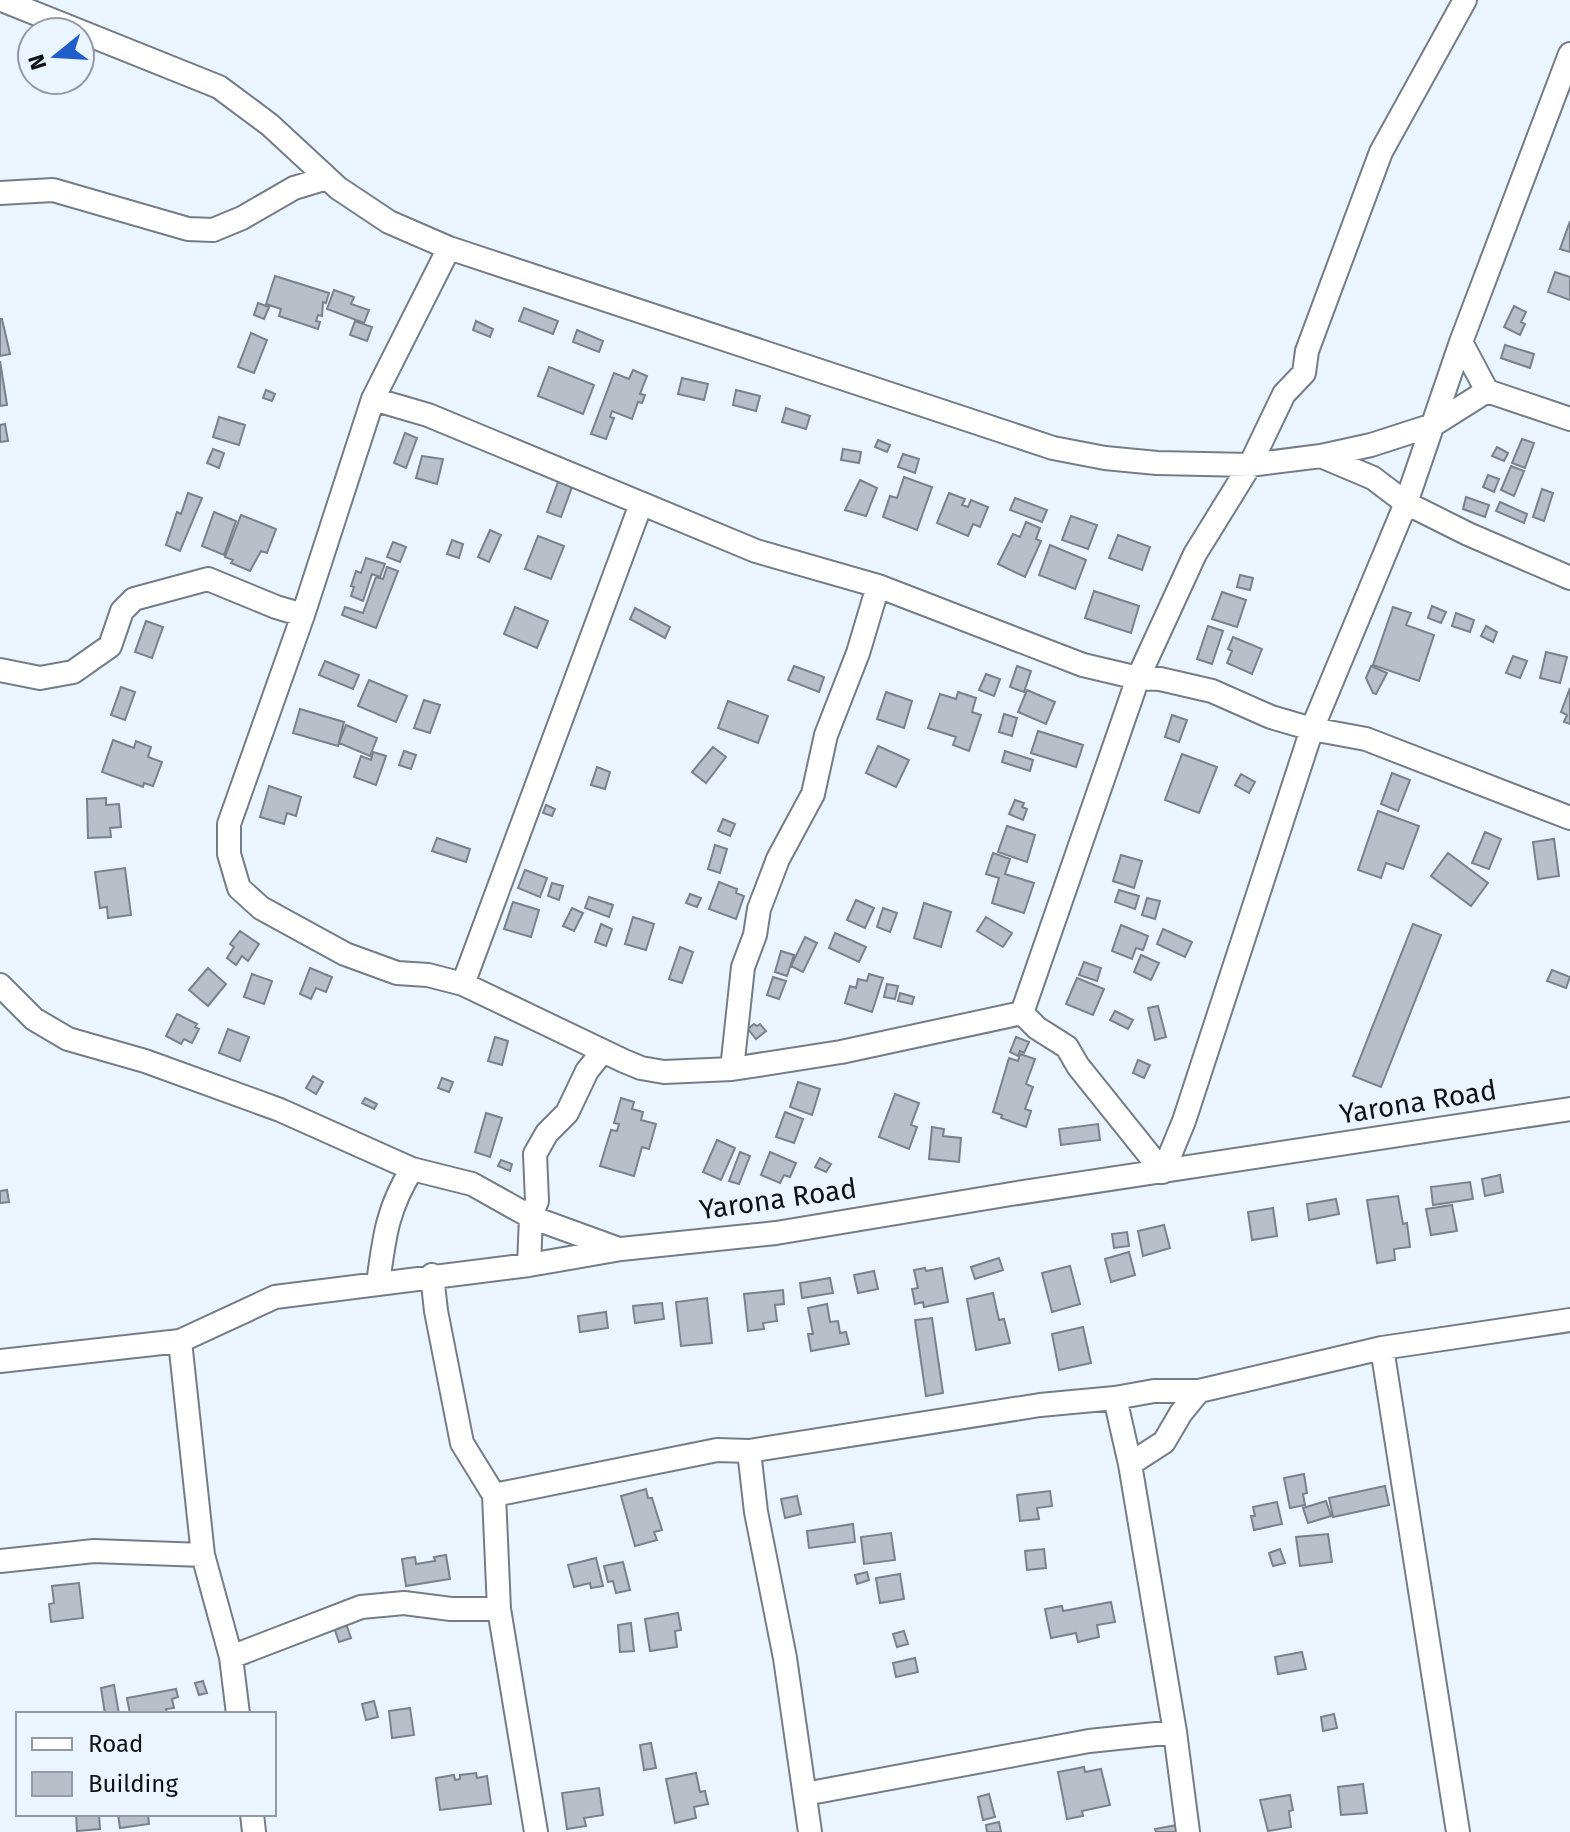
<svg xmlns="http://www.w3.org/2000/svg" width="1570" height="1832" viewBox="0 0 1570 1832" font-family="'Fira Sans',sans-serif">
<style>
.building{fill:#b7c0c9;stroke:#79828a;stroke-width:2}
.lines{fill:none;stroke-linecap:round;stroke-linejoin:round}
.minor-casing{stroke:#747d85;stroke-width:26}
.minor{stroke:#fff;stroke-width:22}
.labels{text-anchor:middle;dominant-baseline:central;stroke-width:6;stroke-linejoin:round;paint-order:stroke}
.street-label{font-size:28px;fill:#0f1215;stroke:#ebf5ff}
</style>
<rect width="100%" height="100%" fill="#ebf5ff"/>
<!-- building -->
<path class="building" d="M1570 221V252L1560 249Z
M1555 272 1570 277V300L1548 292Z
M275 276 329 293 326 303 323 302 322 316 318 315 316 321 320 322 318 329 279 316 281 309 266 304Z
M334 290 354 297 351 304 369 310 364 323 327 309Z
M258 303 269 307 264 319 254 315Z
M1514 306 1526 312 1521 322 1525 324 1520 335 1504 327Z
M524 308 558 321 553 334 519 321Z
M0 319H2L10 354 0 356Z
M355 321 372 327 367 341 350 335Z
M476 321 493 329 490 337 473 330Z
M577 330 603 341 599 352 573 342Z
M251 333 267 340 254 373 238 367Z
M1505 345 1534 354 1530 368 1501 358Z
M0 361 7 405 0 406Z
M549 367 594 385 583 414 538 396Z
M633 370 647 376 640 394 645 395 642 403 638 402 632 419 612 411 610 417 614 418 606 439 591 434 614 373 629 379Z
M682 378 708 384 704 400 678 394Z
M266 390 275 394 272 401 263 398Z
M736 390 760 396 756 411 733 405Z
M786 408 810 416 806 429 782 422Z
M219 417 245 425 239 445 213 437Z
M5 424 8 441 0 442V425Z
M405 433 417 438 406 468 394 463Z
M1522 439 1534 443 1525 468 1512 463Z
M878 440 890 445 887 452 875 447Z
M1497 447 1508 453 1504 461 1492 456Z
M213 449 224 453 219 468 207 463Z
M843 449 861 452 859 463 841 460Z
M903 454 919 459 915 473 898 467Z
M422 456 443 459 437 484 416 478Z
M1511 466 1524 471 1514 496 1501 490Z
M1488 475 1499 479 1494 492 1483 487Z
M904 477 932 487 917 530 883 517 890 496 897 498Z
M860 480 877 488 866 516 845 510Z
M558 482 572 487 561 517 547 512Z
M1542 489 1553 493 1544 521 1533 517Z
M188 493 202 498 180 551 166 545 177 512 181 514Z
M949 493 965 499 962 505 968 507 971 500 988 507 980 527 973 524 968 536 937 523Z
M1466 497 1489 505 1485 517 1463 509Z
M1015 498 1047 510 1042 522 1010 510Z
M1500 502 1527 514 1524 523 1496 511Z
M214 512 236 521 224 555 202 546Z
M241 515 276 529 267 553 261 551 250 571 231 563 233 560 225 557Z
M1071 516 1097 525 1088 549 1062 540Z
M1026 522 1040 528 1036 539 1041 541 1025 577 998 564 1013 534 1020 537Z
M490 530 501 535 489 562 478 557Z
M1118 535 1150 547 1142 570 1109 558Z
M538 536 564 546 551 579 525 569Z
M452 540 463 544 459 558 447 554Z
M393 542 406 547 400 562 387 557Z
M1050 545 1086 560 1075 589 1039 575Z
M366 558 385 564 380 577 372 574 363 601 351 596 354 587 351 586 356 571 361 573Z
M387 567 398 571 376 628 342 615 345 607 363 613 376 577 383 579Z
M1240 575 1253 578 1250 590 1237 587Z
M1094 591 1139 606 1131 633 1085 618Z
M1222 592 1246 600 1237 627 1212 619Z
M1432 606 1446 612 1441 623 1428 618Z
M515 607 548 621 537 648 504 634Z
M1393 607 1411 613 1406 625 1434 635 1419 681 1373 665Z
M635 608 670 627 665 638 630 619Z
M1456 613 1474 620 1470 632 1452 626Z
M146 621 163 627 152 658 135 652Z
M1208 626 1223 631 1212 664 1197 659Z
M1486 626 1497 632 1493 642 1481 636Z
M1233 637 1262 649 1252 674 1227 663 1232 651 1228 649Z
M1546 652 1567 657 1560 683 1540 678Z
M1513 656 1527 661 1520 678 1506 673Z
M325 661 359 675 353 689 319 675Z
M794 666 824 677 819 692 788 680Z
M1017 666 1031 671 1024 692 1010 687Z
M1371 666 1387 673 1376 694 1373 693 1366 678Z
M986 674 1000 679 994 696 979 690Z
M369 680 407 696 396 722 358 706Z
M121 687 135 692 125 720 111 715Z
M1570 688V724L1564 722 1567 715 1561 712Z
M1027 690 1055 702 1046 724 1018 712Z
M886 692 912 701 904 728 877 719Z
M958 692 976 698 972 712 981 715 969 751 953 745 956 737 928 728 940 694 956 699Z
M424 700 440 705 430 733 414 728Z
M728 701 768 716 758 743 718 728Z
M300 709 344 722 338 746 293 733Z
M1004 714 1017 718 1012 736 999 732Z
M1172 715 1187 720 1179 742 1165 737Z
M346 725 377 738 370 756 339 743Z
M1038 731 1083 745 1076 767 1031 753Z
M113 740 134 748 136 741 151 747 148 757 162 762 153 786 144 783 143 787 102 772Z
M878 746 909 760 896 787 866 773Z
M713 747 726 757 706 783 692 772Z
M404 751 416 755 411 769 399 765Z
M1005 751 1033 760 1030 771 1002 762Z
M373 752 386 756 376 785 354 777 361 756 371 760Z
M1182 754 1217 767 1199 813 1165 800Z
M597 767 610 772 605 789 591 785Z
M1392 773 1410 780 1398 811 1381 804Z
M1241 774 1255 782 1249 793 1235 785Z
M269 786 301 797 296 816 287 813 284 824 260 817Z
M106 798V805L119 804 121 827 110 828 111 837 88 838 87 799Z
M1015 800 1024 803 1022 807 1027 809 1023 820 1009 814Z
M546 805 555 809 552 816 543 813Z
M1378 811 1419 826 1403 869 1386 863 1381 878 1358 870Z
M723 819 735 824 730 836 718 831Z
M1007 826 1035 835 1027 862 998 852Z
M1485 832 1501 839 1489 869 1472 863Z
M437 838 470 849 466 862 432 851Z
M1554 839 1559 876 1538 879 1533 842Z
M715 845 727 849 720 873 708 869Z
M993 853 1010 859 1005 874 1034 883 1024 913 992 903 999 878 986 874Z
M1448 853 1488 883 1471 906 1431 876Z
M1121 855 1142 861 1134 888 1113 881Z
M125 868 131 915 108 918 107 907 100 908 95 872Z
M525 870 547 878 540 897 518 888Z
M719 882 737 889 736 893 744 896 736 919 709 909Z
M552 883 563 886 559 900 548 896Z
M1119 890 1139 896 1135 909 1115 902Z
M690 894 701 898 697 907 686 903Z
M589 897 613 905 609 917 585 908Z
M1147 898 1160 901 1155 919 1142 915Z
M856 900 874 908 865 928 847 920Z
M513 902 539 910 531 937 504 929Z
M924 903 951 912 941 947 914 938Z
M572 908 583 913 574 931 563 926Z
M883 908 897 913 890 932 877 927Z
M633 917 654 924 646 950 625 944Z
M986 917 1012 933 1003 947 977 931Z
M601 924 612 929 606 946 595 942Z
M1413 924 1441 935 1381 1087 1353 1076Z
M1121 925 1148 936 1143 950 1136 948 1132 959 1112 951Z
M1163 929 1192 942 1185 957 1157 944Z
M240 931 259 944 248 961 242 956 236 965 227 958 234 947 230 944Z
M835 933 866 947 859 962 829 948Z
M805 937 817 943 803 972 791 966Z
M680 947 693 952 682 983 669 979Z
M781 951 794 955 787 976 775 972Z
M1141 955 1159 963 1151 980 1134 972Z
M1084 962 1101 968 1097 981 1079 975Z
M208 968 226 984 208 1006 189 990Z
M310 968 332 977 326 992 316 988 311 999 300 994Z
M1552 970 1570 977 1566 988 1547 981Z
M252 974 272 981 264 1004 244 997Z
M869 974 883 978 872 1012 845 1003 850 986 856 988 858 979 867 981Z
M773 977 786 981 779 999 767 995Z
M1077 978 1104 989 1093 1015 1066 1004Z
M887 984 898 986 895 999 884 997Z
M900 993 914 997 912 1004 898 1001Z
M1158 1006 1166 1037 1155 1040 1148 1008Z
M1115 1011 1133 1020 1128 1029 1110 1020Z
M177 1014 197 1024 195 1027 199 1029 192 1043 184 1039 181 1044 166 1036Z
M754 1024 757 1026 760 1024 766 1031 756 1039 748 1029Z
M228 1029 249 1037 240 1061 219 1053Z
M495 1037 508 1041 502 1065 488 1061Z
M1016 1037 1029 1042 1024 1053 1020 1051 1018 1056 1010 1052Z
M1020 1054 1035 1059 1026 1084 1033 1087 1025 1109 1031 1111 1026 1127 1001 1118 1002 1115 993 1112 1009 1058 1018 1061Z
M1138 1060 1150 1065 1144 1078 1133 1073Z
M313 1076 323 1082 316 1094 306 1088Z
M442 1078 453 1082 449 1092 438 1088Z
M798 1082 820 1089 812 1115 790 1107Z
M895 1094 919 1103 911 1125 917 1127 909 1149 879 1137Z
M365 1098 377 1104 374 1109 362 1103Z
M621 1098 634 1102 632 1109 643 1112 641 1120 656 1124 649 1149 642 1147 634 1176 600 1166 611 1130 617 1131 619 1124 614 1123Z
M785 1112 803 1119 794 1143 776 1137Z
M486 1113 502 1118 490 1157 475 1152Z
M1098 1124 1100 1140 1061 1145 1059 1129Z
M932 1127 944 1129 943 1136 961 1138 959 1162 929 1159Z
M717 1140 735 1148 721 1180 703 1172Z
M740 1152 750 1156 739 1184 729 1181Z
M770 1152 796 1163 790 1177 784 1175 780 1183 761 1175Z
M820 1158 831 1164 826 1172 815 1167Z
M501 1160 512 1164 510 1171 498 1166Z
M1500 1175 1503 1192 1485 1196 1482 1179Z
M1470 1182 1473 1199 1433 1205 1431 1187Z
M7 1190 9 1202 0 1203V1191Z
M1398 1196 1403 1224 1407 1223 1410 1247 1394 1249 1395 1260 1377 1263 1367 1200Z
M1336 1199 1339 1214 1309 1220 1307 1204Z
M1452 1205 1457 1231 1431 1235 1426 1209Z
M1273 1208 1277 1236 1252 1240 1248 1212Z
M1164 1225 1170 1248 1143 1256 1138 1231Z
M1127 1232 1129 1246 1114 1248 1112 1234Z
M1129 1252 1135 1275 1111 1282 1105 1259Z
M999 1258 1003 1270 975 1279 971 1267Z
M1070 1266 1080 1304 1052 1312 1042 1273Z
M925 1268 926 1271 942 1268 948 1302 924 1307 923 1302 915 1304 912 1289 918 1288 914 1270Z
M874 1271 878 1289 858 1293 854 1275Z
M830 1278 833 1293 802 1298 800 1283Z
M783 1290 784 1304 775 1305 777 1321 763 1323 764 1329 748 1331 744 1294Z
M993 1293 999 1320 1004 1319 1010 1343 976 1350 967 1299Z
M707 1298 712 1343 681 1346 676 1302Z
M662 1303 664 1319 635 1323 633 1306Z
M827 1304 830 1322 838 1321 840 1333 846 1332 849 1344 811 1351 808 1334H813L808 1308Z
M606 1312 608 1328 580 1332 578 1316Z
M932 1318 943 1393 926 1396 915 1320Z
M1083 1327 1091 1363 1059 1370 1052 1334Z
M1304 1474 1307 1493 1303 1494 1305 1505 1290 1508 1284 1478Z
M1385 1486 1389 1505 1333 1517 1329 1498Z
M646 1489 648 1498H652L662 1530 654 1532 657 1540 635 1546 621 1496Z
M1050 1491 1052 1506 1037 1508 1039 1519 1020 1521 1017 1495Z
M797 1496 801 1514 785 1518 781 1499Z
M1326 1501 1331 1516 1308 1523 1303 1508Z
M1277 1502 1282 1524 1254 1530 1251 1516H1255L1253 1507Z
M853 1524 855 1542 809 1548 807 1531Z
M891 1533 895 1560 864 1564 861 1537Z
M1328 1534 1332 1562 1300 1566 1296 1537Z
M1044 1549 1046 1568 1027 1570 1025 1551Z
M1280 1549 1285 1563 1273 1566 1269 1553Z
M446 1555 450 1579 406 1586 402 1559 415 1557 416 1564 435 1561 434 1557Z
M596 1558 603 1586 591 1588 590 1583 574 1587 568 1565Z
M623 1562 630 1590 616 1593 613 1581 608 1582 604 1566Z
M867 1572 869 1580 857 1584 855 1575Z
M900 1574 904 1599 880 1603 876 1578Z
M79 1583 83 1618 51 1622 49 1604 54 1603 52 1586Z
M1111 1602 1115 1622 1097 1625 1099 1637 1078 1642 1076 1633 1051 1638 1045 1609 1062 1606 1063 1611Z
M678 1613 681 1630 675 1631 677 1647 650 1651 645 1619Z
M344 1618 351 1638 339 1642 332 1622Z
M631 1623 634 1651 620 1652 618 1625Z
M904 1631 908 1644 897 1647 893 1634Z
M1302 1652 1306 1669 1278 1674 1275 1657Z
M915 1658 918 1672 896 1677 893 1663Z
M203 1681 207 1693 199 1695 195 1683Z
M114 1685 119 1714H105L101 1688Z
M176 1689 178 1697 172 1699 174 1708 166 1709 167 1714H130L127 1698Z
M374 1701 378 1717 366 1720 362 1704Z
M410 1708 414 1735 392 1738 389 1711Z
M1334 1714 1337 1728 1323 1731 1321 1717Z
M651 1743 656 1768 644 1770 640 1745Z
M1084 1767 1085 1772 1101 1769 1110 1805 1082 1811 1083 1816 1067 1819 1058 1772Z
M476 1773 477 1778 487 1776 491 1804 440 1810 436 1778 454 1775 455 1780 460 1779V1775Z
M696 1773 700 1792 705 1791 708 1804 694 1807 696 1818 675 1823 666 1779Z
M1363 1784 1367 1813 1341 1815 1338 1787Z
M599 1788 603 1815 584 1818 586 1826 567 1829 562 1793Z
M989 1794 995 1817 983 1820 978 1797Z
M1290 1795 1293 1810 1289 1811 1291 1827 1268 1831 1260 1800Z
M76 1814H99L100 1829 77 1831Z
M118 1814H148L149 1824 120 1828Z
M999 1822 1001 1832H987L986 1825Z
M1177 1825 1178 1832H1156L1155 1829Z"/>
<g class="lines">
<!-- minor casing -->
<g class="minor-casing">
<path id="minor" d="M2 0 219 87 270 125 338 188 389 222 449 248 1053 448 1105 458 1157 463 1250 465 1321 456 1371 445 1433 425 1487 391
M0 193 53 190 188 229 213 230 242 218 294 188 327 178
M449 248 373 399 303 615 229 824V854L239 888 261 908 345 954 397 973 428 975 463 984 624 1061 641 1068 664 1072 732 1069 841 1052 1022 1013
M1461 342 1487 391 1570 419
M373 399 428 415 756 551 878 586 1083 665 1138 678 1160 679 1212 691 1271 717 1312 729 1366 739 1570 818
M1321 456 1373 478 1406 503 1468 534 1570 578
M0 670 40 678 73 672 110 646 122 611 134 599 208 579 276 607 303 615
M463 984 641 504
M0 985 34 1019 68 1039 145 1061 280 1110 412 1169 472 1184 531 1217 616 1248
M1022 1013 1037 1028 1067 1047 1078 1066 1163 1172 1184 1121 1312 729 1406 503 1461 342 1570 54
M1022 1013 1138 678 1195 554 1250 465 1284 394 1304 373 1307 351 1381 152 1465 0
M732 1069 743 967 755 935 759 909 778 859 813 794 826 735 858 653 878 586
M529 1265 531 1217 537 1201 535 1154 547 1133 567 1113 587 1071 603 1051
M432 1275 436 1311 462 1443 494 1495 499 1609 536 1832
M378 1284C384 1238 387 1209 412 1169
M180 1341 203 1555 231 1657 238 1714
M1382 1348 1458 1832
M0 1361 180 1341 275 1297 529 1265 621 1249 776 1233 1011 1194 1570 1109
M1115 1398 1130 1464 1175 1732 1188 1832
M749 1451 756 1512 785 1658 810 1832
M1130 1464 1164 1442 1181 1413 1199 1391
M494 1495 717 1450 749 1451 1040 1405 1115 1398 1154 1391H1199L1382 1348 1570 1320
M0 1561 94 1551 203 1555
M231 1657 361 1607 404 1603 451 1609H499
M805 1794 1089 1741 1175 1732
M252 1814 254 1832"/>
</g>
<!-- minor -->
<use href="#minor" class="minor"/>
</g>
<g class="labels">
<!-- street labels -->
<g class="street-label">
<text transform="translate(1418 1102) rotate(-9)">Yarona Road</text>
<text transform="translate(778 1199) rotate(-8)">Yarona Road</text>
</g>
</g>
<!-- legend -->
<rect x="16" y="1712" width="260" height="104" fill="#ebf5ff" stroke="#939aa1" stroke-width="2"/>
<rect x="32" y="1738" width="40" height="12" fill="#ffffff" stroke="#939aa1" stroke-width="2"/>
<text x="88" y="1752" font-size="24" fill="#0f1215">Road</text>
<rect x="32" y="1772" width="40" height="24" fill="#b7c0c9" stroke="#939aa1" stroke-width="2"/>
<text x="88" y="1792" font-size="24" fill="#0f1215">Building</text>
<!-- north arrow -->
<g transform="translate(56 56) rotate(252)"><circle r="38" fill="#ebf5ff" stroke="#939aa1" stroke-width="2"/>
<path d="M0-6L14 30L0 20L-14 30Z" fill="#205eca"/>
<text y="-12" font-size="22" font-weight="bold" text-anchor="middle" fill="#0f1215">N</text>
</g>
</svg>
